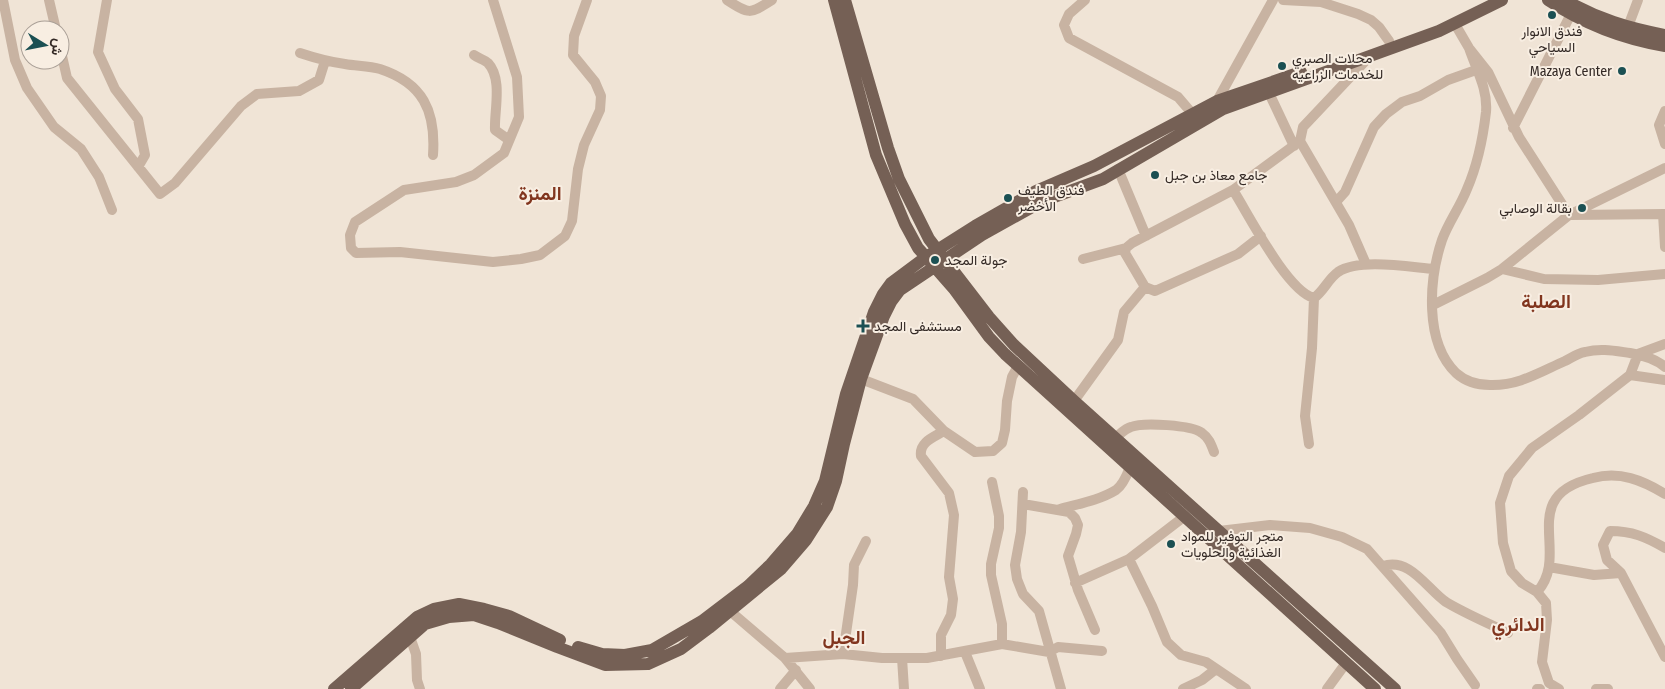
<svg xmlns="http://www.w3.org/2000/svg" width="1665" height="689" viewBox="0 0 1665 689" font-family="'Fira Sans Condensed',Vazirmatn,sans-serif">
<style>
.lines{fill:none;stroke-linecap:round;stroke-linejoin:round}
.minor{stroke:#c8b3a2;stroke-width:10}
.major{stroke:#756055;stroke-width:12}
.poi-dot{fill:#1b5053;stroke:#f8eee2;stroke-width:2}
.labels{text-anchor:middle;dominant-baseline:central;stroke-width:4;stroke-linejoin:round;paint-order:stroke}
.poi-label{font-size:14px;fill:#332925;stroke:#f8eee2;text-anchor:start}
.district-label{font-size:19px;font-weight:bold;fill:#81351e;stroke:#f8eee2}
</style>
<rect width="100%" height="100%" fill="#f0e4d6"/>
<g class="lines">
<!-- minor -->
<path class="minor" d="M3 0 15 60 27 88 54 127 81 149 99 177 112 210
M49 0 56 30
M107 0 98 52 115 89 138 119 145 155 138 167
M493 0 517 77 519 117 504 153 474 175 456 182 404 190 355 222 350 235 351 248 356 253 400 252 493 262 521 259 540 255 565 236 572 221 578 169 584 145 600 110 601 96 595 82 573 55 574 36 587 0
M727 0C750 15 750 14 772 0
M1085 0 1069 14 1064 25 1069 38 1178 97 1196 118
M1283 0 1321 2 1358 14 1371 20 1379 27 1389 41
M1455 24 1469 48 1488 72 1519 137 1569 215
M1626 32 1638 0
M60 47 67 78 160 194 175 183 241 106 257 94 299 91 319 80 325 61
M1469 48C1476 69 1488 89 1486 112 1483 138 1477 166 1467 189 1460 207 1448 223 1442 240 1429 279 1424 342 1456 373 1466 382 1477 385 1490 385 1518 386 1540 372 1565 361 1571 358 1578 353 1585 352 1601 348 1615 351 1630 353 1642 355 1656 359 1665 367
M300 53C315 58 330 62 345 64 356 66 369 66 380 69 423 83 436 111 433 155
M474 55C478 58 485 60 488 63 503 79 494 111 495 130L509 140
M1269 93 1294 146
M1217 101 1273 0
M1665 111 1659 125 1665 144
M1513 128 1574 8
M1300 141 1349 225 1366 264
M1118 169 1146 236
M1233 190C1249 215 1287 291 1314 298
M1336 202 1345 192 1374 127 1386 114 1402 102 1420 96 1448 80 1476 70
M1663 214 1665 247
M1571 215 1665 214
M1126 248 1125 253 1145 287 1155 291 1238 254 1261 236
M1083 259 1126 248 1132 243 1233 190 1300 141 1303 127 1370 56
M1502 269 1544 279 1598 280 1665 274
M1314 298C1324 291 1328 279 1338 272 1359 258 1409 267 1434 269
M1433 305 1487 278 1502 269 1569 215 1665 168
M1630 375 1665 380
M861 379 913 399 944 431 975 452 993 451 1002 443 1005 430 1007 401 1012 377 1018 366
M1074 401 1118 340 1124 312 1145 287
M1115 438C1120 434 1126 428 1131 427 1143 422 1192 425 1202 433 1209 438 1211 444 1214 452
M1309 444 1305 416 1312 348 1314 298
M992 482 999 516V528L991 564V575L1002 624V644
M1023 492 1021 532 1015 565 1017 579 1023 594 1039 611 1061 689
M1023 504 1069 512 1075 518 1078 525 1076 534 1068 556 1078 590 1095 630
M1060 509C1078 504 1100 500 1116 490 1123 485 1127 475 1130 467
M1219 531 1270 525 1310 528 1342 537 1367 549 1441 633 1457 659 1475 685
M1665 548C1646 537 1632 531 1610 531L1603 545 1607 560 1621 573 1665 657
M1129 559 1152 606 1167 642 1181 655 1206 662 1246 689
M1383 566C1410 557 1427 589 1446 602 1466 614 1488 623 1508 633
M1549 567 1594 575 1621 573
M1075 583 1129 559 1185 516
M1537 592C1572 554 1515 496 1593 478 1620 471 1642 480 1665 494
M730 611 785 658 810 689
M410 637 416 654 417 680 420 689
M965 652 980 689
M843 654 853 585 854 565 866 541
M941 656V635L951 615 953 599 949 577 954 515 949 493 921 456C919 442 934 437 944 431
M785 658 843 654 882 658H927L1002 644 1049 652 1058 647 1102 651
M902 658 904 689
M780 689 796 670
M1183 689 1202 680 1216 669
M1327 689 1346 663
M1537 689H1540
M1559 689 1549 683 1542 662 1547 620 1546 603 1537 592 1522 583 1511 571 1503 543 1500 503 1509 476 1532 448 1579 415 1630 375 1638 354 1665 344
M1596 689H1608"/>
<!-- major -->
<path class="major" d="M834 0 876 155 905 224 918 248 954 289 989 337 1005 354 1375 689
M845 0 888 148 899 179 929 239 989 317 1014 345 1074 401 1395 689
M1548 0C1584 24 1623 39 1665 46
M1565 0C1598 19 1628 28 1665 35
M578 647 602 654 625 655 652 650 702 621 748 586 771 564 797 534 814 506 825 481 846 394 874 312 883 294 891 283 926 257 975 226 1036 191 1094 166 1217 101 1301 72
M334 689 417 617 434 609 459 604 484 609 509 616 560 640
M351 689 425 624 449 617 474 615 498 623 557 647 605 665 648 664 681 649 709 628 781 569 806 540 827 507 836 481 844 444 861 379 884 316 891 302 900 290 982 235 1043 201 1103 179 1223 109 1439 31 1502 0"/>
</g>
<!-- markers -->
<g class="poi-dot">
<circle cx="1552" cy="15" r="5"/>
<circle cx="1282" cy="66" r="5"/>
<circle cx="1622" cy="71" r="5"/>
<circle cx="1155" cy="175" r="5"/>
<circle cx="1008" cy="198" r="5"/>
<circle cx="1582" cy="208" r="5"/>
<circle cx="935" cy="260" r="5"/>
<path d="M860.5 318.5h5v5h5v5h-5v5h-5v-5h-5v-5h5z"/>
<circle cx="1171" cy="544" r="5"/>
</g>
<g class="labels">
<!-- poi labels -->
<g class="poi-label">
<text x="1552" y="31" text-anchor="middle">فندق الانوار<tspan x="1552" dy="16">السياحي</tspan></text>
<text x="1292" y="58">محلات الصبري<tspan x="1292" dy="16">للخدمات الزراعيه</tspan></text>
<text x="1612" y="71" text-anchor="end">Mazaya Center</text>
<text x="1165" y="175">جامع معاذ بن جبل</text>
<text x="1018" y="190">فندق الطيف<tspan x="1018" dy="16">الأخضر</tspan></text>
<text x="1572" y="208" text-anchor="end">بقالة الوصابي</text>
<text x="945" y="260">جولة المجد</text>
<text x="874" y="326">مستشفى المجد</text>
<text x="1181" y="536">متجر التوفير للمواد<tspan x="1181" dy="16">الغذائية والحلويات</tspan></text>
</g>
<!-- district labels -->
<g class="district-label">
<text x="540" y="193">المنزة</text>
<text x="1546" y="301">الصلبة</text>
<text x="1518" y="624">الدائري</text>
<text x="844" y="637">الجبل</text>
</g>
</g>
<!-- north arrow -->
<g transform="translate(45 45) rotate(100)"><circle r="24" fill="#f8eee2" stroke="#a99f96"/>
<path d="M0-4L9 19L0 12L-9 19Z" fill="#1b5053"/>
<text y="-8" font-size="14" font-weight="bold" text-anchor="middle" fill="#332925">ش</text>
</g>
</svg>
